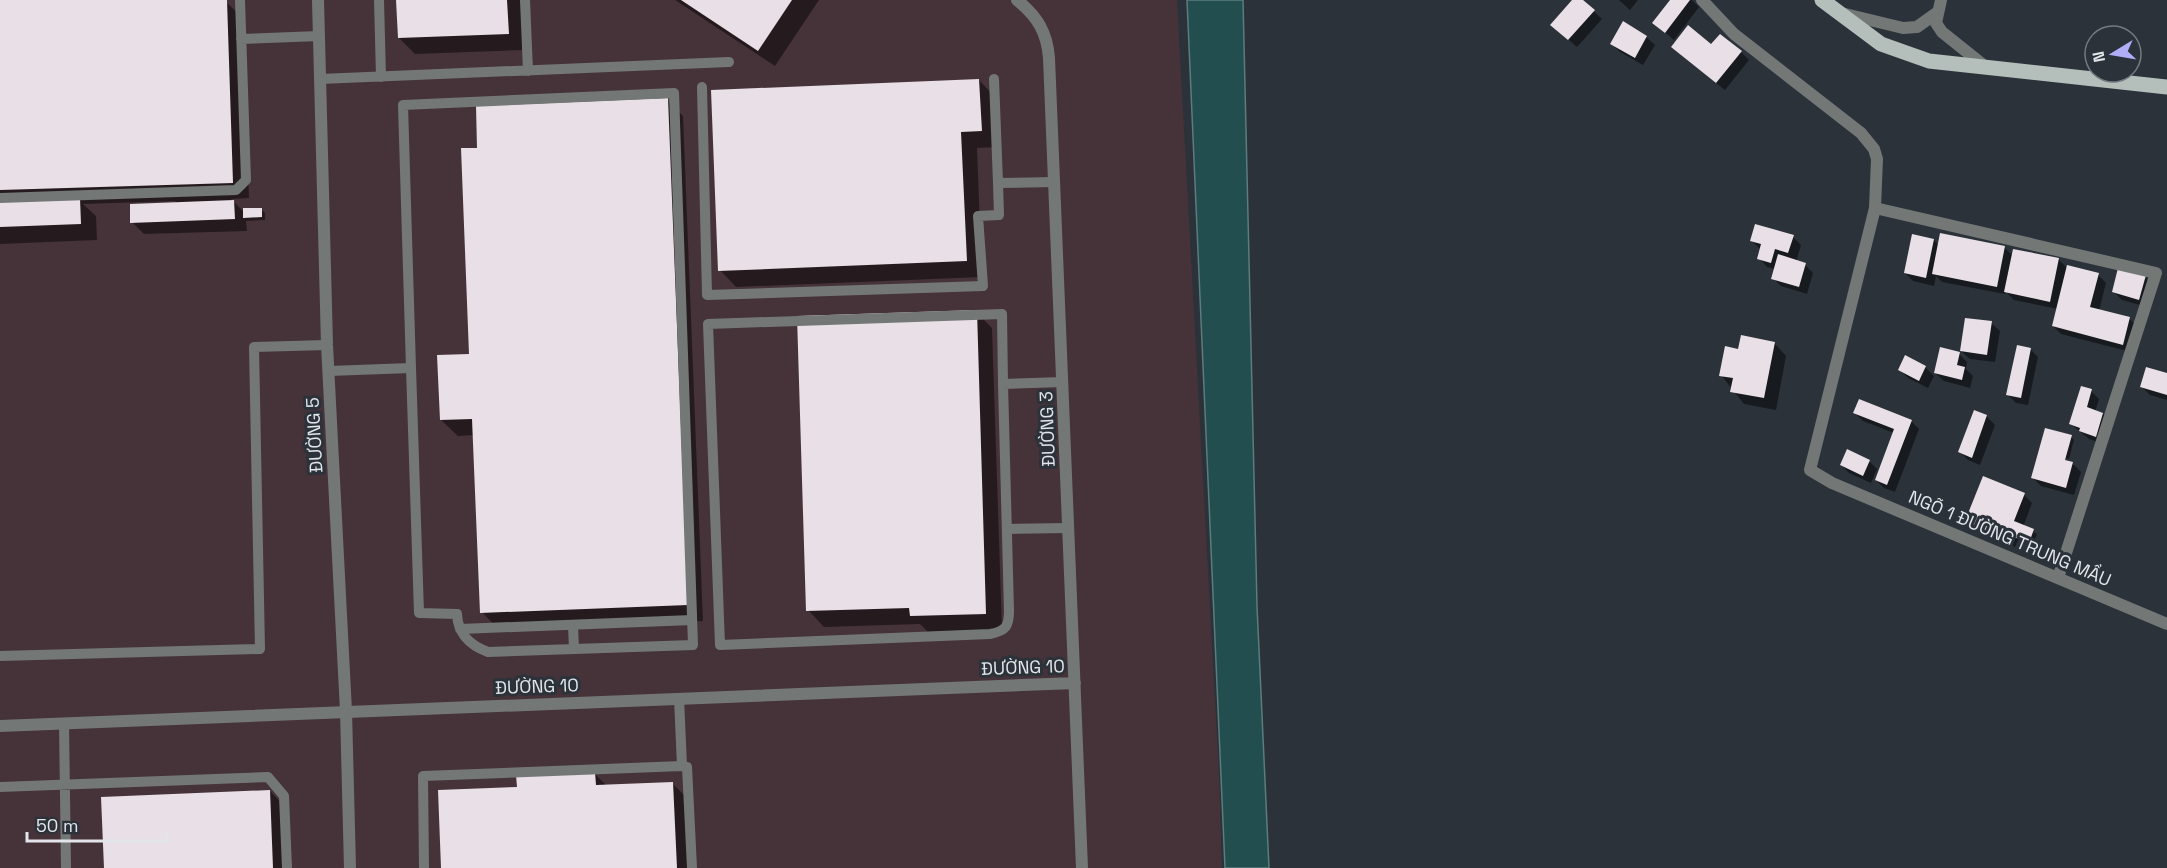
<svg xmlns="http://www.w3.org/2000/svg" width="2167" height="868" viewBox="0 0 2167 868" font-family="'Space Grotesk',sans-serif">
<style>
.industrial{fill:#46333a}
.water{fill:#224e4f;stroke:#5c7c7e;stroke-width:1.5}
.shadow{fill:#0007}
.building{fill:#e9dfe7}
.lines{fill:none;stroke-linecap:round;stroke-linejoin:round}
.service{stroke:#737877;stroke-width:10}
.minor{stroke:#737877;stroke-width:12}
.tertiary{stroke:#737877;stroke-width:12}
.primary{stroke:#b4bfbc;stroke-width:15}
.labels{text-anchor:middle;dominant-baseline:central;stroke-width:6;stroke-linejoin:round;paint-order:stroke}
.street-label{font-size:18px;fill:#e2e6ea;stroke:#2b3239}
</style>
<rect width="100%" height="100%" fill="#2b3239"/>
<!-- industrial -->
<path class="industrial" d="M0 0H1177L1219 774 1222 868H0Z"/>
<!-- water -->
<path class="water" d="M1187 0H1243L1257 606 1269 868H1225Z"/>
<!-- shadow -->
<path class="shadow" d="M0 0 226 2 243 18 249 198 231 199 245 213 261 209 265 213V220L246 221 247 231 144 234 132 222 176 204 175 201 83 204 96 216 97 240 0 244Z
M398 0H523L524 50 415 54 399 38Z
M675 0H819L775 66Z
M1574 0H1581L1602 19 1577 47 1561 33Z
M1619 0H1638L1630 10Z
M1672 0H1692L1699 7 1674 40 1654 23Z
M1646 37 1655 45 1643 65 1620 52 1612 44Z
M1712 47 1741 52 1749 60 1725 90 1681 55Z
M979 80 995 97 997 147 977 148 982 277 736 287 720 270Z
M667 100 683 116 703 621 498 629 482 612 475 435 458 436 441 420 470 356 479 149Z
M1793 237 1801 245 1796 262 1805 265 1813 273 1807 294 1781 286 1773 278 1775 269 1767 267 1759 258 1760 249 1752 241Z
M1934 240 1939 246 2004 247 2013 256 2058 259 2068 269 2098 275 2106 283 2099 311 2129 318 2137 327 2131 352 2061 334 2053 326 2058 309 2014 300 2006 292 2005 294 1942 282 1936 276 1934 286 1913 281 1905 273Z
M2145 277 2153 285 2147 307 2122 300 2114 292Z
M976 312 992 328 1002 629 928 632 920 624 824 627 808 610Z
M1991 323 2000 331 1995 362 1970 359 1961 351Z
M1774 343 1786 356 1776 410 1744 404 1721 375 1739 350Z
M2030 349 2038 357 2028 405 2016 403 2008 395Z
M1959 354 1967 362 1966 369 1973 376 1970 388 1944 381 1935 373Z
M1906 357 1926 368 1934 376 1928 388 1908 378 1900 370Z
M2167 375V400L2150 395 2142 387Z
M2091 391 2099 399 2095 412 2103 414 2111 422 2104 444 2089 439 2071 424Z
M1975 412 1987 417 1995 425 1980 465 1968 460 1960 452Z
M1855 413 1911 421 1919 429 1895 492 1884 488 1876 480 1894 433 1863 421Z
M2046 430 2071 437 2074 440 2069 459 2043 452V455L2073 464 2081 472 2074 495 2041 486 2033 478Z
M1869 461 1877 469 1871 483 1849 473 1841 465Z
M2024 495 2032 503 2023 527 2037 534 2032 546 2018 540 2015 547 1975 529 1967 520Z
M595 774 607 786 673 784 689 800 692 868H443L518 788Z
M270 791 286 808 288 868H106Z"/>
<!-- building -->
<path class="building" d="M0 0H227L233 183 0 190Z
M396 0H507L509 34 398 38Z
M681 0H792L758 51Z
M1572 0H1583L1595 10 1568 40 1550 25Z
M1670 0H1690L1665 33 1652 23Z
M1623 21 1647 36 1635 58 1610 44Z
M1688 25 1711 44 1720 34 1742 51 1716 83 1671 47Z
M979 79 982 131 961 132 967 261 718 271 711 90Z
M668 98 688 605 480 613 472 419 440 420 437 355 469 354 461 148H477L476 106Z
M80 198 81 224 0 227V202Z
M234 200 235 219 130 223V204Z
M243 208H262V217L243 218Z
M1755 224 1794 235 1788 253 1775 249 1771 263 1757 259 1761 244 1750 241Z
M1940 233 2005 246 1997 287 1932 274Z
M1912 234 1934 239 1926 278 1904 273Z
M2013 249 2059 258 2050 302 2004 292Z
M1778 254 1806 263 1799 287 1771 279Z
M2067 265 2099 273 2090 307 2130 317 2123 345 2052 326Z
M2118 268 2146 275 2139 300 2112 292Z
M977 310 986 614 910 616 909 608 806 611 797 316Z
M1965 318 1992 321 1987 355 1960 351Z
M1741 335 1775 342 1764 398 1730 392 1733 378 1719 376 1725 346 1738 349Z
M2017 345 2031 348 2021 398 2006 395Z
M1940 347 1960 352 1957 365 1965 367 1962 380 1934 373Z
M1905 355 1926 366 1919 381 1898 370Z
M2146 367 2167 373V395L2140 387Z
M2081 386 2092 389 2087 407 2103 413 2096 437 2079 431 2080 428 2069 424Z
M1859 399 1912 420 1887 485 1875 480 1894 429 1853 413Z
M1974 410 1987 415 1972 458 1958 452Z
M2045 428 2072 435 2065 460 2073 462 2066 488 2031 478Z
M1847 449 1870 460 1863 476 1840 465Z
M1983 476 2025 493 2014 521 2034 529 2029 543 2009 535 2007 540 1965 521Z
M595 772 596 785 673 782 677 868H441L438 790 517 787 516 775Z
M270 790 273 868H104L101 797Z"/>
<g class="lines">
<!-- service -->
<path class="service" d="M379 0 381 77
M525 0 528 71
M241 39 319 36
M320 79 729 62
M994 79 998 183 1055 182
M702 87 707 295 983 286 978 216 999 215 998 183
M0 198 236 190 246 180 240 0
M329 371 411 368 419 613 457 614C458 634 469 645 488 652L693 645 674 93 403 105 411 368
M1003 384 1009 611C1009 626 1006 631 990 634L720 645 708 324 1002 314 1003 384 1063 382
M1008 529 1069 528
M573 625 574 649
M460 629 692 620
M0 656 260 649 254 347 327 345
M679 698 682 766
M64 723 66 868
M0 787 268 777 284 796 287 868
M424 868 423 776 682 766 687 767 692 868"/>
<!-- minor -->
<path class="minor" d="M318 0 327 345 346 711 350 868
M1702 0 1734 34 1861 133 1874 149 1877 159 1875 208 1810 470 1832 483 2167 624
M1941 0 1936 23 1942 32 1987 68
M1841 13 1903 28 1917 27 1938 12
M1875 208 2156 273 2058 578"/>
<!-- tertiary -->
<path class="tertiary" d="M1017 0C1037 16 1047 32 1049 58L1082 868
M0 726 1075 683"/>
<!-- primary -->
<path class="primary" d="M1822 0 1881 44 1929 61 2167 87"/>
</g>
<g class="labels">
<!-- street labels -->
<g class="street-label">
<text transform="translate(1047 429) rotate(-92)">ĐƯỜNG 3</text>
<text transform="translate(314 435) rotate(-93)">ĐƯỜNG 5</text>
<text transform="translate(2010 538) rotate(23)">NGÕ 1 ĐƯỜNG TRUNG MẦU</text>
<text transform="translate(1023 667) rotate(-2)">ĐƯỜNG 10</text>
<text transform="translate(537 686) rotate(-2)">ĐƯỜNG 10</text>
</g>
</g>
<!-- north arrow -->
<g transform="translate(2113 54) rotate(259)"><circle r="28" fill="#2b3239" stroke="#747a80" stroke-width="1.5"/>
<path d="M0-4.5L10 22L0 15L-10 22Z" fill="#b2adf9"/>
<text y="-9" font-size="16" font-weight="bold" text-anchor="middle" fill="#e2e6ea">N</text>
</g>
<!-- scale -->
<path d="M27 832v9h140v-9" fill="none" stroke="#e2e6ea" stroke-width="3"/>
<text x="36" y="832" font-size="18" fill="#e2e6ea" stroke="#2b3239" stroke-width="4.5" paint-order="stroke">50 m</text>
</svg>
